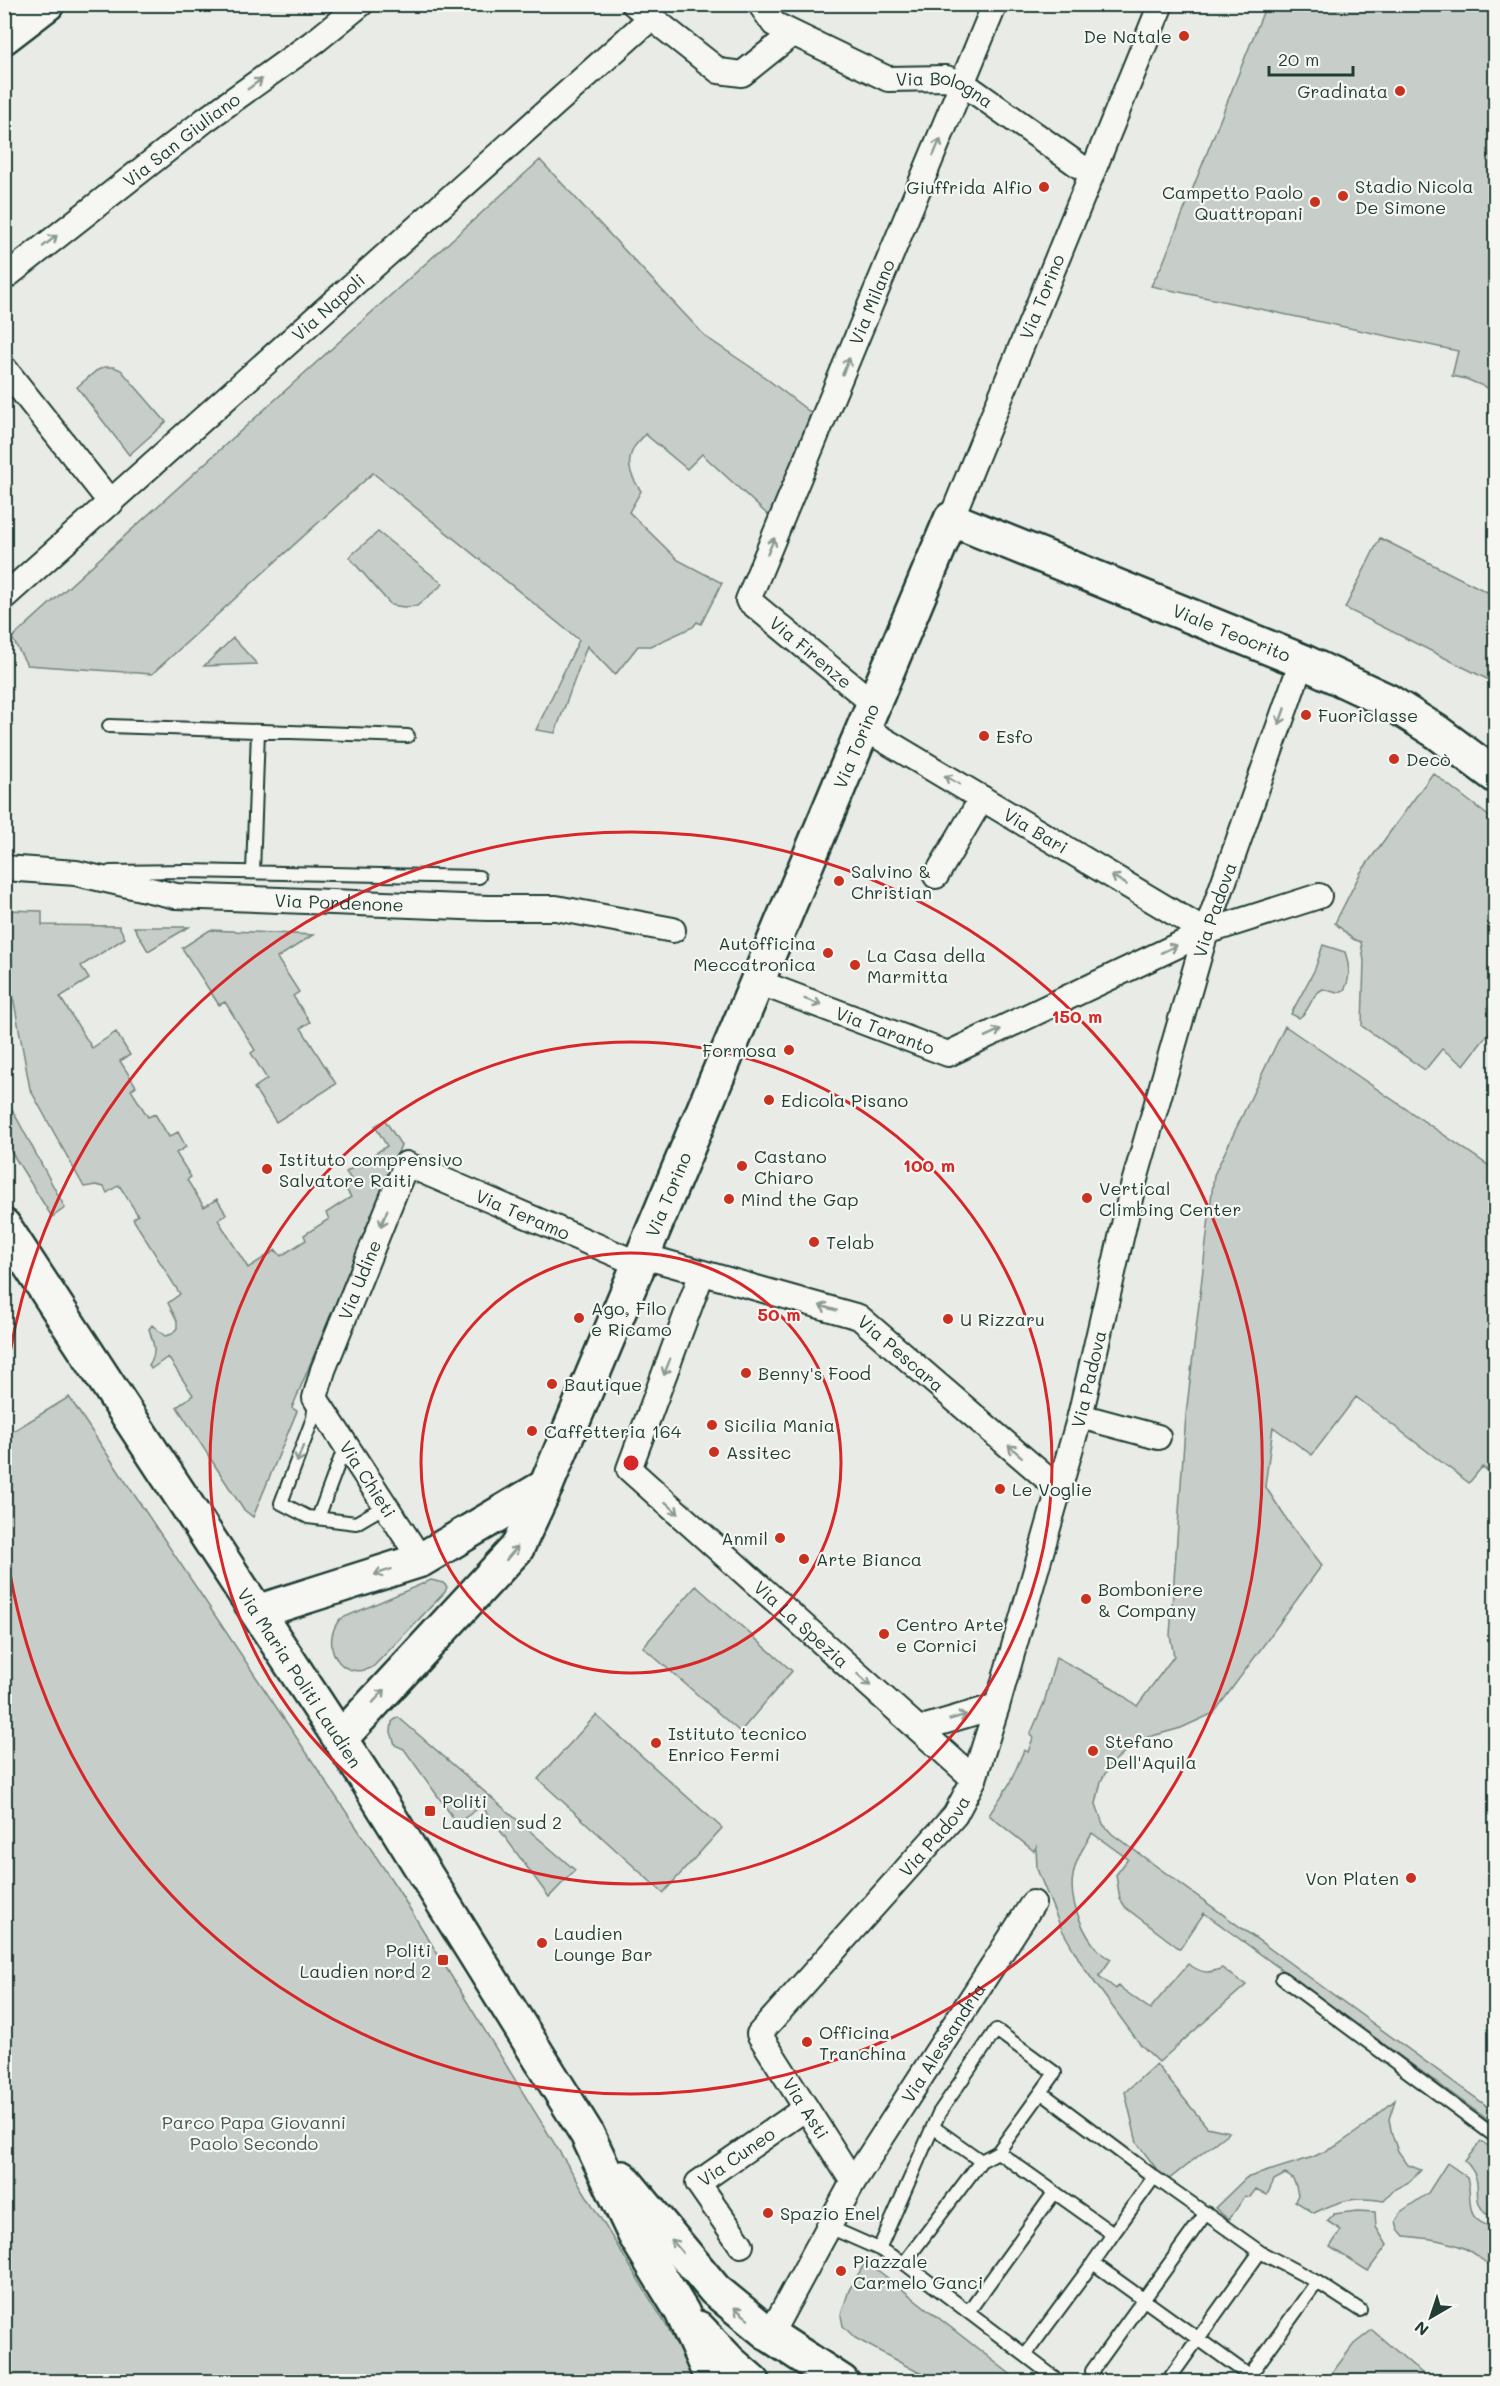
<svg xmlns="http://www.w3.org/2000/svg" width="1500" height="2386" viewBox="0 0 1500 2386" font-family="Mali,sans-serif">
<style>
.green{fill:#c7cec9;stroke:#73867e;stroke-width:1.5}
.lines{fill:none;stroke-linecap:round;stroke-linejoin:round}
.lane-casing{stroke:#1f3d34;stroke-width:16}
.street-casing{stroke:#1f3d34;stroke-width:28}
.secondary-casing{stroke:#1f3d34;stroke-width:38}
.lane{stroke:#f6f6f2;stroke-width:12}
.street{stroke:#f6f6f2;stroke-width:24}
.secondary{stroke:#f6f6f2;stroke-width:33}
.oneway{stroke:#8a9a93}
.ring{fill:none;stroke:#d62828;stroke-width:3}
.poi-dot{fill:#c8321e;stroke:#f6f6f2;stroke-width:2}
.labels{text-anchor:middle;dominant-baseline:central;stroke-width:4.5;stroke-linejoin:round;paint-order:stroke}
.poi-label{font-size:18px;fill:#1f3d34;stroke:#f6f6f2;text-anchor:start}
.street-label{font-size:18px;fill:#1f3d34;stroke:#f6f6f2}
.park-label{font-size:18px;fill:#415a52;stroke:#f6f6f2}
.centre{fill:#d62828;stroke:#f6f6f2;stroke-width:3}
.ring-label{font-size:18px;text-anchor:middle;font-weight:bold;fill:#d62828;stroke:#f6f6f2;stroke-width:4.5;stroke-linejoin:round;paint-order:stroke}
</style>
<rect width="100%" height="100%" fill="#e9ebe7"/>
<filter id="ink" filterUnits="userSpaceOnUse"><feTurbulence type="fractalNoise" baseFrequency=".0167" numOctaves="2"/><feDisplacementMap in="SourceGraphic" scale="12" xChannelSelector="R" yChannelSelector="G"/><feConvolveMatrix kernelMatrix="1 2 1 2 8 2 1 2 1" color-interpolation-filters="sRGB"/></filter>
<g filter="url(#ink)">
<!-- green -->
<path class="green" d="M1266 5H1495V391L1466 379 1452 376 1458 351 1151 286 1163 263Z
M540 160 706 337 758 372 811 413 769 516 702 454 687 469 645 434C642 439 635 444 633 449 625 465 632 478 641 491L629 512 678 560 722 583 701 624 697 622 693 627 651 646H638L615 675 587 646 555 733 536 730 579 640 373 473 152 674 27 665 12 638Z
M104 367H114L121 370 166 422 129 455 77 387 96 371Z
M378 532 443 584 417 606 404 607 391 605 349 557Z
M1380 538 1495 596V683L1345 608Z
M233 638 257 664 204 666Z
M1433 773 1495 821V1025L1464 1065 1442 1049 1425 1070 1362 1026 1364 961 1361 942 1353 939 1335 923 1361 872Z
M4 910 42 911V925L119 926 125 938 81 966 89 979 60 997 92 1048 116 1032 130 1055 120 1061 136 1086 131 1090 148 1117 155 1114 169 1137 178 1132 186 1147 176 1153 191 1177 187 1180 204 1207 217 1199 226 1214 218 1220 248 1268 276 1250 281 1256 306 1240 304 1235 329 1219 326 1213 351 1197 343 1184 351 1179 346 1172 387 1146 375 1126 385 1120 401 1145 292 1408 297 1411 253 1517 243 1509 177 1407 193 1395 168 1357 151 1369 149 1365C158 1352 153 1343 149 1329L152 1325 165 1336 172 1334 177 1328V1321L168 1303 180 1294 133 1219 138 1215 119 1185 107 1193 104 1187 96 1185 84 1187 30 1089 10 980C16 956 8 960 5 939 4 930 5 920 4 910Z
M134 927H189L148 951Z
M210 930 313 935 277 958 299 992 293 996 310 1022 301 1028 336 1084 276 1122 254 1088 267 1079 251 1053 255 1050 225 1002 219 1005 182 948Z
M1323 945 1345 952C1349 964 1351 979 1344 990L1337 993 1323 989C1309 996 1312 1009 1299 1018L1291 1014 1315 969Z
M1285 1026 1495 1170V1475L1482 1467 1469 1483 1356 1397 1312 1455 1273 1427 1265 1486 1289 1523 1322 1565 1214 1713 1181 1728 1138 1740 1110 1765 1101 1781 1096 1804 1103 1824 1112 1834 1495 2112V2125L1204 1913 1180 1949 1126 1908 1120 1899 1116 1875 1128 1859 1092 1833C1084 1846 1075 1861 1073 1876 1068 1902 1087 1948 1111 1959L1099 1976 1116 1989 1118 1986 1150 2009 1188 1964C1200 1972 1207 1975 1222 1968L1246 1985 1159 2062 1140 2044 1084 1968 1061 1928 1037 1869 1036 1847 1034 1851 989 1815 1010 1783 1024 1750 1028 1752 1033 1738 1030 1735 1044 1703 1056 1657 1113 1688 1137 1706 1174 1656 1170 1635 1186 1415 1214 1175Z
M4 1087 7 1100 65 1208 52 1217 5 1142Z
M69 1397 397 1888 665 2323 695 2381H5V1436Z
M431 1580 443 1583 447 1587 445 1592 373 1667C340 1683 319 1644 340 1619Z
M696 1586 792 1671 740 1732 643 1647Z
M596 1715 722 1828 663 1893 538 1779Z
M398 1717 575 1870 549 1897 482 1806 457 1823 404 1749 395 1745 391 1732 392 1722Z
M1156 2064 1207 2127 1229 2132 1169 2179 1161 2175 1137 2143 1125 2092Z
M1395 2100 1389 2119 1392 2135 1398 2151 1408 2165 1421 2170 1409 2182 1395 2189 1384 2201C1356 2196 1340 2200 1314 2213L1295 2201 1298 2195C1296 2185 1295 2178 1285 2174L1274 2180 1267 2195 1256 2189 1250 2197 1245 2196 1229 2220 1215 2208 1246 2178 1313 2157 1336 2146 1362 2128Z
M1481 2141 1495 2151V2215L1486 2214C1468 2195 1488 2184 1465 2161Z
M1447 2163 1467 2177C1474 2203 1461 2219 1495 2228V2265L1492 2266C1482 2261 1474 2253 1464 2248 1445 2240 1424 2238 1404 2236L1398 2229 1396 2221 1402 2211 1428 2193Z
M1357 2211 1375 2212 1376 2227 1387 2245 1368 2271 1330 2247 1341 2230 1327 2221 1334 2214Z
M866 2261 1019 2381H941L914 2370 855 2338 843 2326 841 2315 849 2290Z
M1372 2330 1431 2381H1326L1354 2344Z"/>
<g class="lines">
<!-- lane casing -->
<g class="lane-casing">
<path id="lane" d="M109 726 408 736
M110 872 187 871 479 877
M253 872 258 731
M315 1402 313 1418 281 1503 308 1517 356 1523 385 1506
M318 1518 345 1446
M1282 1978 1496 2137
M1042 2093 1154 2177 1260 2252 1317 2282 1360 2310
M933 2127 981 2161
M829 2227 879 2249 904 2263 981 2161 998 2152 1113 2234 1093 2263 1258 2382
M1113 2234 1154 2177
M879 2249 939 2113 996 2030 1055 2073 998 2152
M904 2263 1055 2378
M968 2312 1054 2193
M1025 2355 1093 2263
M1092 2371 1206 2213
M1250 2375 1317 2282
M1167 2382 1260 2252"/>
</g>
<!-- street casing -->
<g class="street-casing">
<g id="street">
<path d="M634 4 719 71 742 74 792 34"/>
<path id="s1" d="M760 4 774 24 888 79 946 78 964 84 1091 174"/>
<path id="s2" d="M4 278 205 120 318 39 361 4"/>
<path d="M4 368 111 503"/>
<path id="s3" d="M951 519 1161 4"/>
<path id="s4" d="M4 597 651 18"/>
<path id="s5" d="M874 704 748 600 995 4"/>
<path id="s6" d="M864 728 1206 932"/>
<path id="s7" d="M4 868 76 873 176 896 488 908H556L673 930"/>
<path d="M936 876 982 798"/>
<path id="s8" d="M758 982 948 1054 1206 932 1319 896"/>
<path id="s9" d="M643 1256 859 1317 1059 1489"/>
<path id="s10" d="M702 1273 629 1469 974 1779"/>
<path d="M1080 1416 1158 1437"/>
<path id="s11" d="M421 1560 315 1398 323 1370 406 1164 639 1264"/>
<path d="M919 1729 997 1706"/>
<path id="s12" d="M853 2182 759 2034 955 1815 974 1779 997 1706 1080 1416 1132 1190 1206 932 1302 661"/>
<path id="s13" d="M741 2245 698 2183 806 2108"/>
<path id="s14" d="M770 2335 853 2182 1033 1903"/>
</g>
</g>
<!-- secondary casing -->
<g class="secondary-casing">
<g id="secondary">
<path d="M4 37 47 4"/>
<path id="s15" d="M4 1226 363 1774 587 2134 635 2235 682 2312 713 2382"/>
<path d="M257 1612 421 1560 546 1486"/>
<path id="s16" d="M340 1739 517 1548 546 1486 951 519 1302 661 1388 701 1437 732 1496 776"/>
<path d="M622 2178 715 2290 770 2335 842 2382"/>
<path d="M698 2328 730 2362 753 2382"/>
</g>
</g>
<!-- lane -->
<use href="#lane" class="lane"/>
<!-- street -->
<use href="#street" class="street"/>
<!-- secondary -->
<use href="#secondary" class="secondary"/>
</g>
<!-- one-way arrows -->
<defs><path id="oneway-shaft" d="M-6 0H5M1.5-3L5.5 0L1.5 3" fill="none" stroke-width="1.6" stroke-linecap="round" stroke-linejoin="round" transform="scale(1.5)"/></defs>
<g class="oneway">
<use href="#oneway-shaft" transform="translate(255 84) rotate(-36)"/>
<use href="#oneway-shaft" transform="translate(937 147) rotate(-67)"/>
<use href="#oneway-shaft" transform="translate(50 241) rotate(-38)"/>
<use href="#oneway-shaft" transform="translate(846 366) rotate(-67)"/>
<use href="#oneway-shaft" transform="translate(771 546) rotate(-67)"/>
<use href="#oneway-shaft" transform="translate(1282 716) rotate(109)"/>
<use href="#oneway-shaft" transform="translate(952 780) rotate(-150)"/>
<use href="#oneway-shaft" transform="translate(1119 880) rotate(-149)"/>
<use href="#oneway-shaft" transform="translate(1169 949) rotate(-25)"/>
<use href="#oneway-shaft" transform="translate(813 1002) rotate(21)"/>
<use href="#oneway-shaft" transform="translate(993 1033) rotate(-25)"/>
<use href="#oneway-shaft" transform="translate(384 1218) rotate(112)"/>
<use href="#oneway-shaft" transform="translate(828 1308) rotate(-164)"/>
<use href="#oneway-shaft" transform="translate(667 1367) rotate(111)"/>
<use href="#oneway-shaft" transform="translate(1015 1451) rotate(-139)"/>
<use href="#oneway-shaft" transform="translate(300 1454) rotate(110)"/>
<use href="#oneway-shaft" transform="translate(672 1508) rotate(42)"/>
<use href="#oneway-shaft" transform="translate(512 1553) rotate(-50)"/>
<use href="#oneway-shaft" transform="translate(383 1572) rotate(162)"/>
<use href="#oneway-shaft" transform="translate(864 1680) rotate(42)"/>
<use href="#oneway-shaft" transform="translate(379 1696) rotate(-47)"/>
<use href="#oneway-shaft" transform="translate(958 1717) rotate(-17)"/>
<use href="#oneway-shaft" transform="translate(677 2246) rotate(-130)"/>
<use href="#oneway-shaft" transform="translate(741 2313) rotate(-141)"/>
</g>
</g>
<!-- distance rings -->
<g class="ring">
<circle cx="631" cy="1463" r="210"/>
<circle cx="631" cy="1463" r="421"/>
<path d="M5 1386A631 631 0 1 1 5 1540"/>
</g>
<!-- markers -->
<g class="poi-dot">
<circle cx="1184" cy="36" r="6"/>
<circle cx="1400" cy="91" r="6"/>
<circle cx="1044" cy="187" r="6"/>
<circle cx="1343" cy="196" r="6"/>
<circle cx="1315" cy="202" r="6"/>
<circle cx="1306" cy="715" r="6"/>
<circle cx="984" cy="736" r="6"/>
<circle cx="1394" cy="759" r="6"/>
<circle cx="839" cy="881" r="6"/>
<circle cx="828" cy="953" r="6"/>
<circle cx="855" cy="965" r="6"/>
<circle cx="789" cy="1050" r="6"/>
<circle cx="769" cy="1100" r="6"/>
<circle cx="742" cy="1166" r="6"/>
<circle cx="267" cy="1169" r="6"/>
<circle cx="1087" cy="1198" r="6"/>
<circle cx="729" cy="1199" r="6"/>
<circle cx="814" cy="1242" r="6"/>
<circle cx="579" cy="1318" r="6"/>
<circle cx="948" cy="1319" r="6"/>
<circle cx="746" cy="1373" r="6"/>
<circle cx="552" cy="1384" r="6"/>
<circle cx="712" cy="1425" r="6"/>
<circle cx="532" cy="1431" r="6"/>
<circle cx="714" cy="1452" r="6"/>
<circle cx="1000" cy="1489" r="6"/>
<circle cx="780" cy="1538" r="6"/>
<circle cx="804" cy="1559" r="6"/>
<circle cx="1086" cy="1599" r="6"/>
<circle cx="884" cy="1634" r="6"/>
<circle cx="656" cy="1743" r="6"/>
<circle cx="1093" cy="1751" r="6"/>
<rect x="424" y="1805" width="12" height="12" rx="3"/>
<circle cx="1411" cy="1878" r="6"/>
<circle cx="542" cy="1943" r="6"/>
<rect x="437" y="1954" width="12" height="12" rx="3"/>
<circle cx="807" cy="2042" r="6"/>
<circle cx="768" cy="2213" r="6"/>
<circle cx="841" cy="2271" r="6"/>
</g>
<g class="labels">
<!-- poi labels -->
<g class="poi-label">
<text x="1172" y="36" text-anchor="end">De Natale</text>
<text x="1388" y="91" text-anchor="end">Gradinata</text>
<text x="1355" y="186">Stadio Nicola<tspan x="1355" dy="21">De Simone</tspan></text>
<text x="1032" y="187" text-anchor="end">Giuffrida Alfio</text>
<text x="1303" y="192" text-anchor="end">Campetto Paolo<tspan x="1303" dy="21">Quattropani</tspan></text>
<text x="1318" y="715">Fuoriclasse</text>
<text x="996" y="736">Esfo</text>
<text x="1406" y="759">Decò</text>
<text x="851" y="871">Salvino &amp;<tspan x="851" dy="21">Christian</tspan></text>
<text x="816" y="943" text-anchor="end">Autofficina<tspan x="816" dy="21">Meccatronica</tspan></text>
<text x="867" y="955">La Casa della<tspan x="867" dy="21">Marmitta</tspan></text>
<text x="777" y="1050" text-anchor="end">Formosa</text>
<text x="781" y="1100">Edicola Pisano</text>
<text x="754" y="1156">Castano<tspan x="754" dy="21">Chiaro</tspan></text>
<text x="279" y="1159">Istituto comprensivo<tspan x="279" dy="21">Salvatore Raiti</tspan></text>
<text x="1099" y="1188">Vertical<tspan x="1099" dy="21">Climbing Center</tspan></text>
<text x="741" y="1199">Mind the Gap</text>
<text x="826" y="1242">Telab</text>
<text x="591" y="1308">Ago, Filo<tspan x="591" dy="21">e Ricamo</tspan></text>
<text x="960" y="1319">U Rizzaru</text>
<text x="758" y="1373">Benny's Food</text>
<text x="564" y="1384">Bautique</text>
<text x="724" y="1425">Sicilia Mania</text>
<text x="544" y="1431">Caffetteria 164</text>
<text x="726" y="1452">Assitec</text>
<text x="1012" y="1489">Le Voglie</text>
<text x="768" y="1538" text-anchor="end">Anmil</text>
<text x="816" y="1559">Arte Bianca</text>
<text x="1098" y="1589">Bomboniere<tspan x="1098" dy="21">&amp; Company</tspan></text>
<text x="896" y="1624">Centro Arte<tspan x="896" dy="21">e Cornici</tspan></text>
<text x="668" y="1733">Istituto tecnico<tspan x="668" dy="21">Enrico Fermi</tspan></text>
<text x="1105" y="1741">Stefano<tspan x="1105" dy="21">Dell'Aquila</tspan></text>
<text x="442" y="1801">Politi<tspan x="442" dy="21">Laudien sud 2</tspan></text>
<text x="1399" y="1878" text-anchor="end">Von Platen</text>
<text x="554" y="1933">Laudien<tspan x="554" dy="21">Lounge Bar</tspan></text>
<text x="431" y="1950" text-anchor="end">Politi<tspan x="431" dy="21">Laudien nord 2</tspan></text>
<text x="819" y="2032">Officina<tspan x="819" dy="21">Tranchina</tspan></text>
<text x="780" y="2213">Spazio Enel</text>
<text x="853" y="2261">Piazzale<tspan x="853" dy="21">Carmelo Ganci</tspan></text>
</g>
<!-- street labels -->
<g class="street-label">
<text stroke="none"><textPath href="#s1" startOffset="210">Via Bologna</textPath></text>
<text stroke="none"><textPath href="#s2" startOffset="225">Via San Giuliano</textPath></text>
<text stroke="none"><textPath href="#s3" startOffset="240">Via Torino</textPath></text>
<text stroke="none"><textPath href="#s5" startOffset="486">Via Milano</textPath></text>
<text stroke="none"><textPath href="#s4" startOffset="435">Via Napoli</textPath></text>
<text stroke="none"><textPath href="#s16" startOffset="1680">Viale Teocrito</textPath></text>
<text transform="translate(811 652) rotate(40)">Via Firenze</text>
<text stroke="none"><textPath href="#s16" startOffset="1131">Via Torino</textPath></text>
<text stroke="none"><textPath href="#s6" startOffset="200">Via Bari</textPath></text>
<text stroke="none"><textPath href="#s7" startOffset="338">Via Pordenone</textPath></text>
<text stroke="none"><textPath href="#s12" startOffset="1412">Via Padova</textPath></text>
<text stroke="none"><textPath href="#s8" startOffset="136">Via Taranto</textPath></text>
<text stroke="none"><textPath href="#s16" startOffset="645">Via Torino</textPath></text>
<text stroke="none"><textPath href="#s11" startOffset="572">Via Teramo</textPath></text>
<text stroke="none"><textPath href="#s11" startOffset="320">Via Udine</textPath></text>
<text stroke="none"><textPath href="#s9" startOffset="280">Via Pescara</textPath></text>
<text stroke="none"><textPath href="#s12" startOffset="926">Via Padova</textPath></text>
<text transform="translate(368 1479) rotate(57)">Via Chieti</text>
<text stroke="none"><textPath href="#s10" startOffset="441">Via La Spezia</textPath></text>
<text stroke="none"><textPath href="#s15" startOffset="540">Via Maria Politi Laudien</textPath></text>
<text stroke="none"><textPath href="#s12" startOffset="440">Via Padova</textPath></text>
<text stroke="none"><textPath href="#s14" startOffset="340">Via Alessandria</textPath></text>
<text transform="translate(806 2108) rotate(57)">Via Asti</text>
<text stroke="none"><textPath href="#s13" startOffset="122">Via Cuneo</textPath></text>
</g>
<!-- park labels -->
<g class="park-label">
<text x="254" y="2122">Parco Papa Giovanni<tspan x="254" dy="21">Paolo Secondo</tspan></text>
</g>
</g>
<circle cx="631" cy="1463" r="9" class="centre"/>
<g class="ring-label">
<text x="1077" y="1023">150 m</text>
<text x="929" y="1172">100 m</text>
<text x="779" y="1321">50 m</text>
</g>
<!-- margin -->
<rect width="1500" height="2386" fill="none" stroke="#f6f6f2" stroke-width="24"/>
<rect x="12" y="12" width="1476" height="2362" fill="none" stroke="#1f3d34" stroke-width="2" filter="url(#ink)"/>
<!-- north arrow -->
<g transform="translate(1431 2317) rotate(219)" stroke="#f6f6f2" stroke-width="4.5" paint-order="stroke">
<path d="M0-4.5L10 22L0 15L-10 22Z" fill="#1f3d34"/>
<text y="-9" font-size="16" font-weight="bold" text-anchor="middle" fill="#1f3d34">N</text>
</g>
<!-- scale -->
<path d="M1269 66v9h84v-9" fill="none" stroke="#1f3d34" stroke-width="3"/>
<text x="1278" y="66" font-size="18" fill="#1f3d34" stroke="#f6f6f2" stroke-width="4.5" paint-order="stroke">20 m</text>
</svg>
